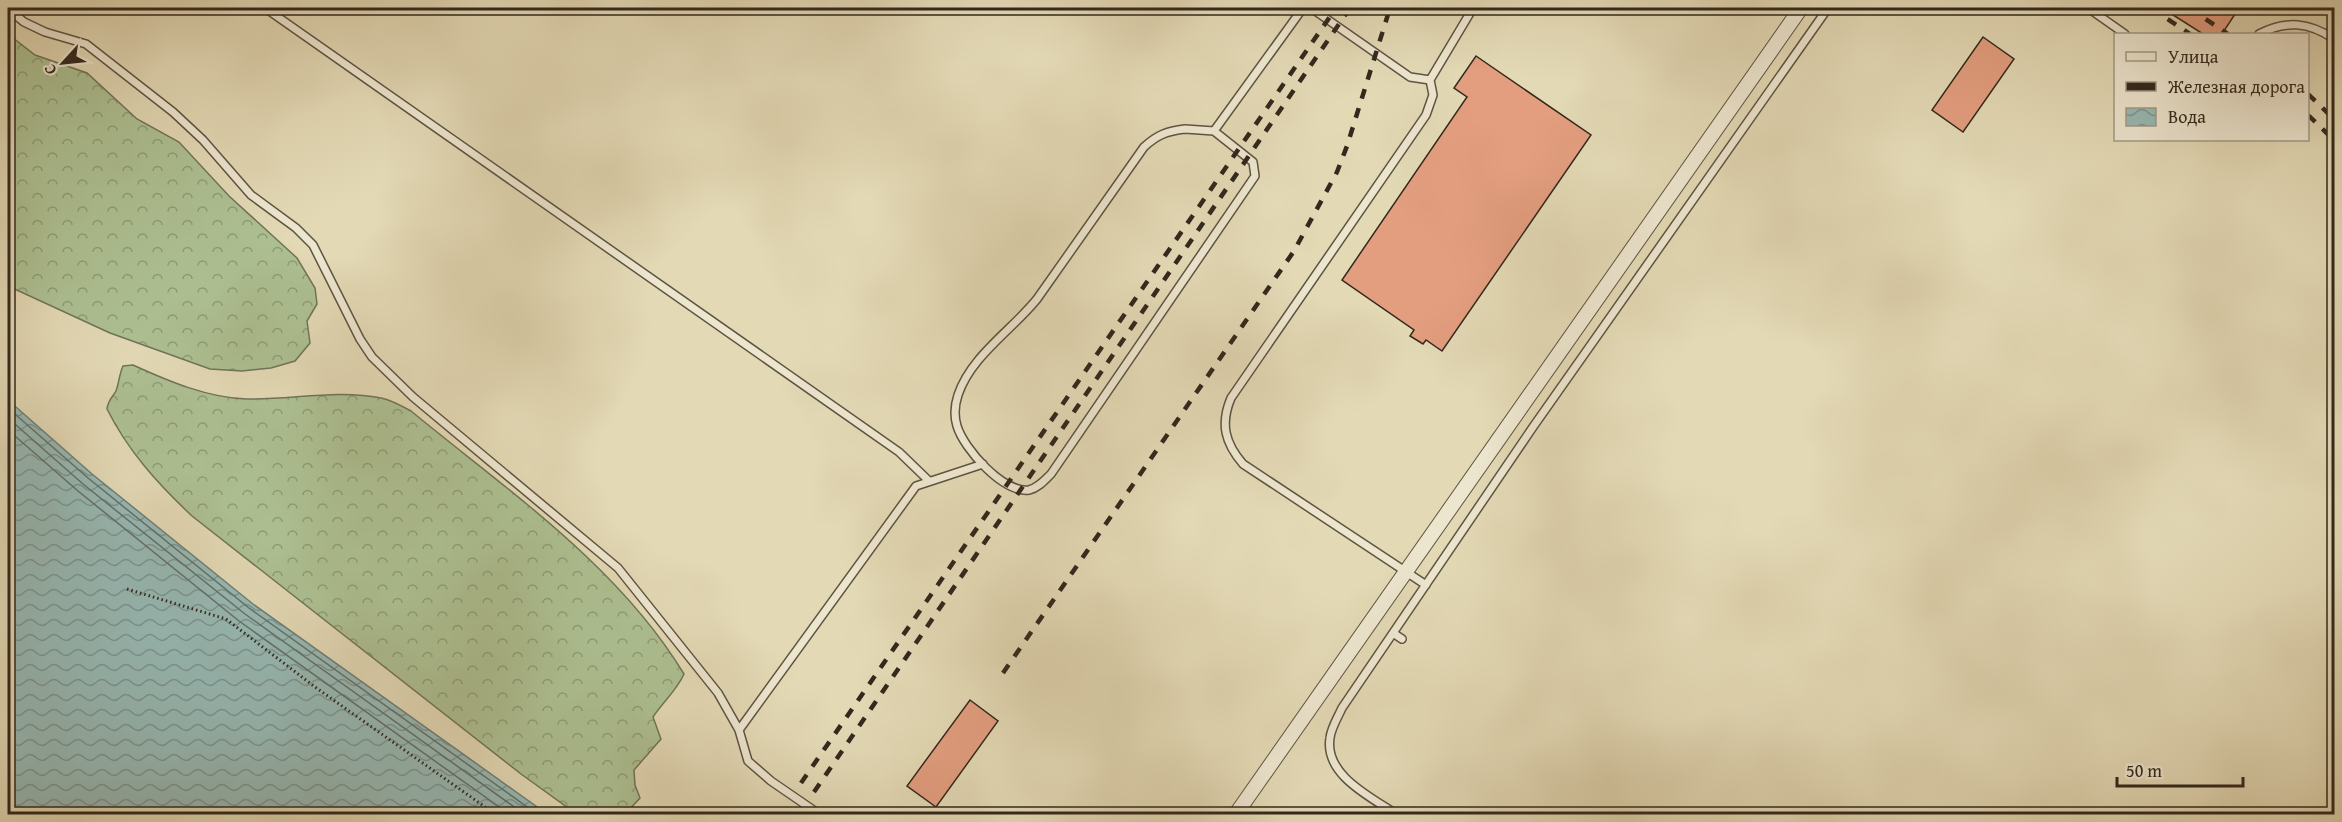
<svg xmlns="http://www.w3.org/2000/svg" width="2342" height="822" viewBox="0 0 2342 822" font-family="'Gentium Book Plus',serif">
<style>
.forest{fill:url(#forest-crowns);stroke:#707458;stroke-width:1.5}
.water{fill:url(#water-waves);stroke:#6f7f78;stroke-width:1.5}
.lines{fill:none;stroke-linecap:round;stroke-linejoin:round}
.shore{stroke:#647068;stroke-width:1.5}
.building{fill:#e39e7f;stroke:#32281d;stroke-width:1.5}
.lane-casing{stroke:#5e5443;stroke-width:10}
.street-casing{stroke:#5e5443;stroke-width:16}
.path{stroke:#32281d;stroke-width:3;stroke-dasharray:1.5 3;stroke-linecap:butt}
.lane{stroke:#ede6cf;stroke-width:7}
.street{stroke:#ede6cf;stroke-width:14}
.rail{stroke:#32281d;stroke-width:4.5;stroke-dasharray:10 10;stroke-linecap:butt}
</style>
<defs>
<pattern id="forest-crowns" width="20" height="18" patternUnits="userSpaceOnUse" patternTransform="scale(1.5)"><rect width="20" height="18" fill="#adc092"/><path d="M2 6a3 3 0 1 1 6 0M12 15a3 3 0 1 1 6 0" fill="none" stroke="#8d9c77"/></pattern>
<pattern id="water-waves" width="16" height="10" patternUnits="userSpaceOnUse" patternTransform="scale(1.5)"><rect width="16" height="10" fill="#97b9b4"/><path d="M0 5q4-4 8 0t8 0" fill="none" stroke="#7c9692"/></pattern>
</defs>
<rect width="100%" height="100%" fill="#e3d9b5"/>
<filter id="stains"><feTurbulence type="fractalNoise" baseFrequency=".00333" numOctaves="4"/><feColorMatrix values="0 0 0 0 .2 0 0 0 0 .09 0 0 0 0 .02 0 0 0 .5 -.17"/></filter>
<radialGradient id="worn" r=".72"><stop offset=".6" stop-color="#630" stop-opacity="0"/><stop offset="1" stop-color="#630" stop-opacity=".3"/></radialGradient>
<!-- forest -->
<path class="forest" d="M8 34 35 55 87 73 137 119 179 142 229 196 297 258 315 288 317 304 307 321 310 343 295 361 271 368 242 371 210 369 110 333 8 286Z
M133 365C168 381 208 398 247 399 291 400 337 389 381 398 391 400 402 406 411 411 508 491 618 565 684 674 677 690 663 702 653 717L661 739 634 770 635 785 640 798 625 814H597L571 810 521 774 192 516C158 484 128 451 107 409 108 400 112 398 116 391 119 383 119 375 123 366Z"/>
<!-- water -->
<path class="water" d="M8 400 92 474 253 604 547 814H8Z"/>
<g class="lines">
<!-- shore -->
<path class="shore" d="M8 408 88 478 249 608 537 814
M8 418 83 484 245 614 524 814
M8 430 78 491 239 621 509 814"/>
</g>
<!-- building -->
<path class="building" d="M2162 8H2239L2222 34H2203Z
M1983 37 2014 59 1963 132 1932 110Z
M1476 56 1591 135 1442 351 1426 340 1423 344 1410 336 1414 330 1342 280 1467 97 1454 88Z
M970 700 998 721 936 807 907 786Z"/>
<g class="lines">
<!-- lane casing -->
<g class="lane-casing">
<path id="lane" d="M265 8 899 452 928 480
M1311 8 1410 77 1430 80
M2088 8 2125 34
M8 9 24 22 45 32 86 44 173 112 203 140 251 195 296 228 313 245 360 339 372 357 413 397 618 568 718 693 739 730 748 761 771 781 819 814
M2259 34C2286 20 2309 22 2334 39
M1185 129 1214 131 1253 162 1255 176 1051 474C1045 480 1038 488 1029 490 1003 493 964 449 957 426 954 416 955 404 958 395 971 356 1012 330 1037 299L1144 147C1157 135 1167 131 1185 129Z
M1214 131 1303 8
M1426 585 1243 464C1225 443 1220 424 1231 398L1426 115 1433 95 1430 80 1473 8
M1393 633 1402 639
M739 730 916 486 983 464
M1396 814C1371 797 1324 775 1330 738 1331 728 1338 717 1342 708L1533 427 1828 8"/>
</g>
<!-- street casing -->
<g class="street-casing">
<path id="street" d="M1236 814 1801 8"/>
</g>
<!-- path -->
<path class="path" d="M127 589 226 619 315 687 495 814"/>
<!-- lane -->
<use href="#lane" class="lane"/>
<!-- street -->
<use href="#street" class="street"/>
<!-- rail -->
<path class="rail" d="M2151 8 2190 34
M2189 8 2228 34
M2308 94 2334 119
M2308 115 2334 140
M1003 673 1294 251 1337 172 1347 146 1390 8
M801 783 1336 8
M814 792 1350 8"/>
</g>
<!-- margin -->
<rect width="2342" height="822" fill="none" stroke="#e3d9b5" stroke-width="30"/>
<rect x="9" y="9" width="2324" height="804" fill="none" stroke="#32281d" stroke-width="3"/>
<rect x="15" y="15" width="2312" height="792" fill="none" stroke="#32281d" stroke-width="1.5"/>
<!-- legend -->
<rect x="2114" y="33" width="195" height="108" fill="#ede6cf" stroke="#a29a88" stroke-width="1.5"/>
<rect x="2126" y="52" width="30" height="9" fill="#ede6cf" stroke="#a29a88" stroke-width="1.5"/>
<text x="2168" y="63" font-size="18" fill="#32281d">Улица</text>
<rect x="2126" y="82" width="30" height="9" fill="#32281d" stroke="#a29a88" stroke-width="1.5"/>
<text x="2168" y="93" font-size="18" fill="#32281d">Железная дорога</text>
<rect x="2126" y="108" width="30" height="18" fill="url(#water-waves)" stroke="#a29a88" stroke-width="1.5"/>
<text x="2168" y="123" font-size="18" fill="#32281d">Вода</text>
<!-- north arrow -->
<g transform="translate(63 63) rotate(243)" stroke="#ede6cf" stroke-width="4.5" paint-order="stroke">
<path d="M0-4.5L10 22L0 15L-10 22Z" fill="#32281d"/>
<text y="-9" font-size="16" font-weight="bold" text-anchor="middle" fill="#32281d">С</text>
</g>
<!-- scale -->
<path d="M2117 777v9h126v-9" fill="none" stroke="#32281d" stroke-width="3"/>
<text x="2126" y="777" font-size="18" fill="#32281d" stroke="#ede6cf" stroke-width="4.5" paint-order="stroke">50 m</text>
<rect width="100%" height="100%" filter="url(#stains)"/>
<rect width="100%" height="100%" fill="url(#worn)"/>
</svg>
